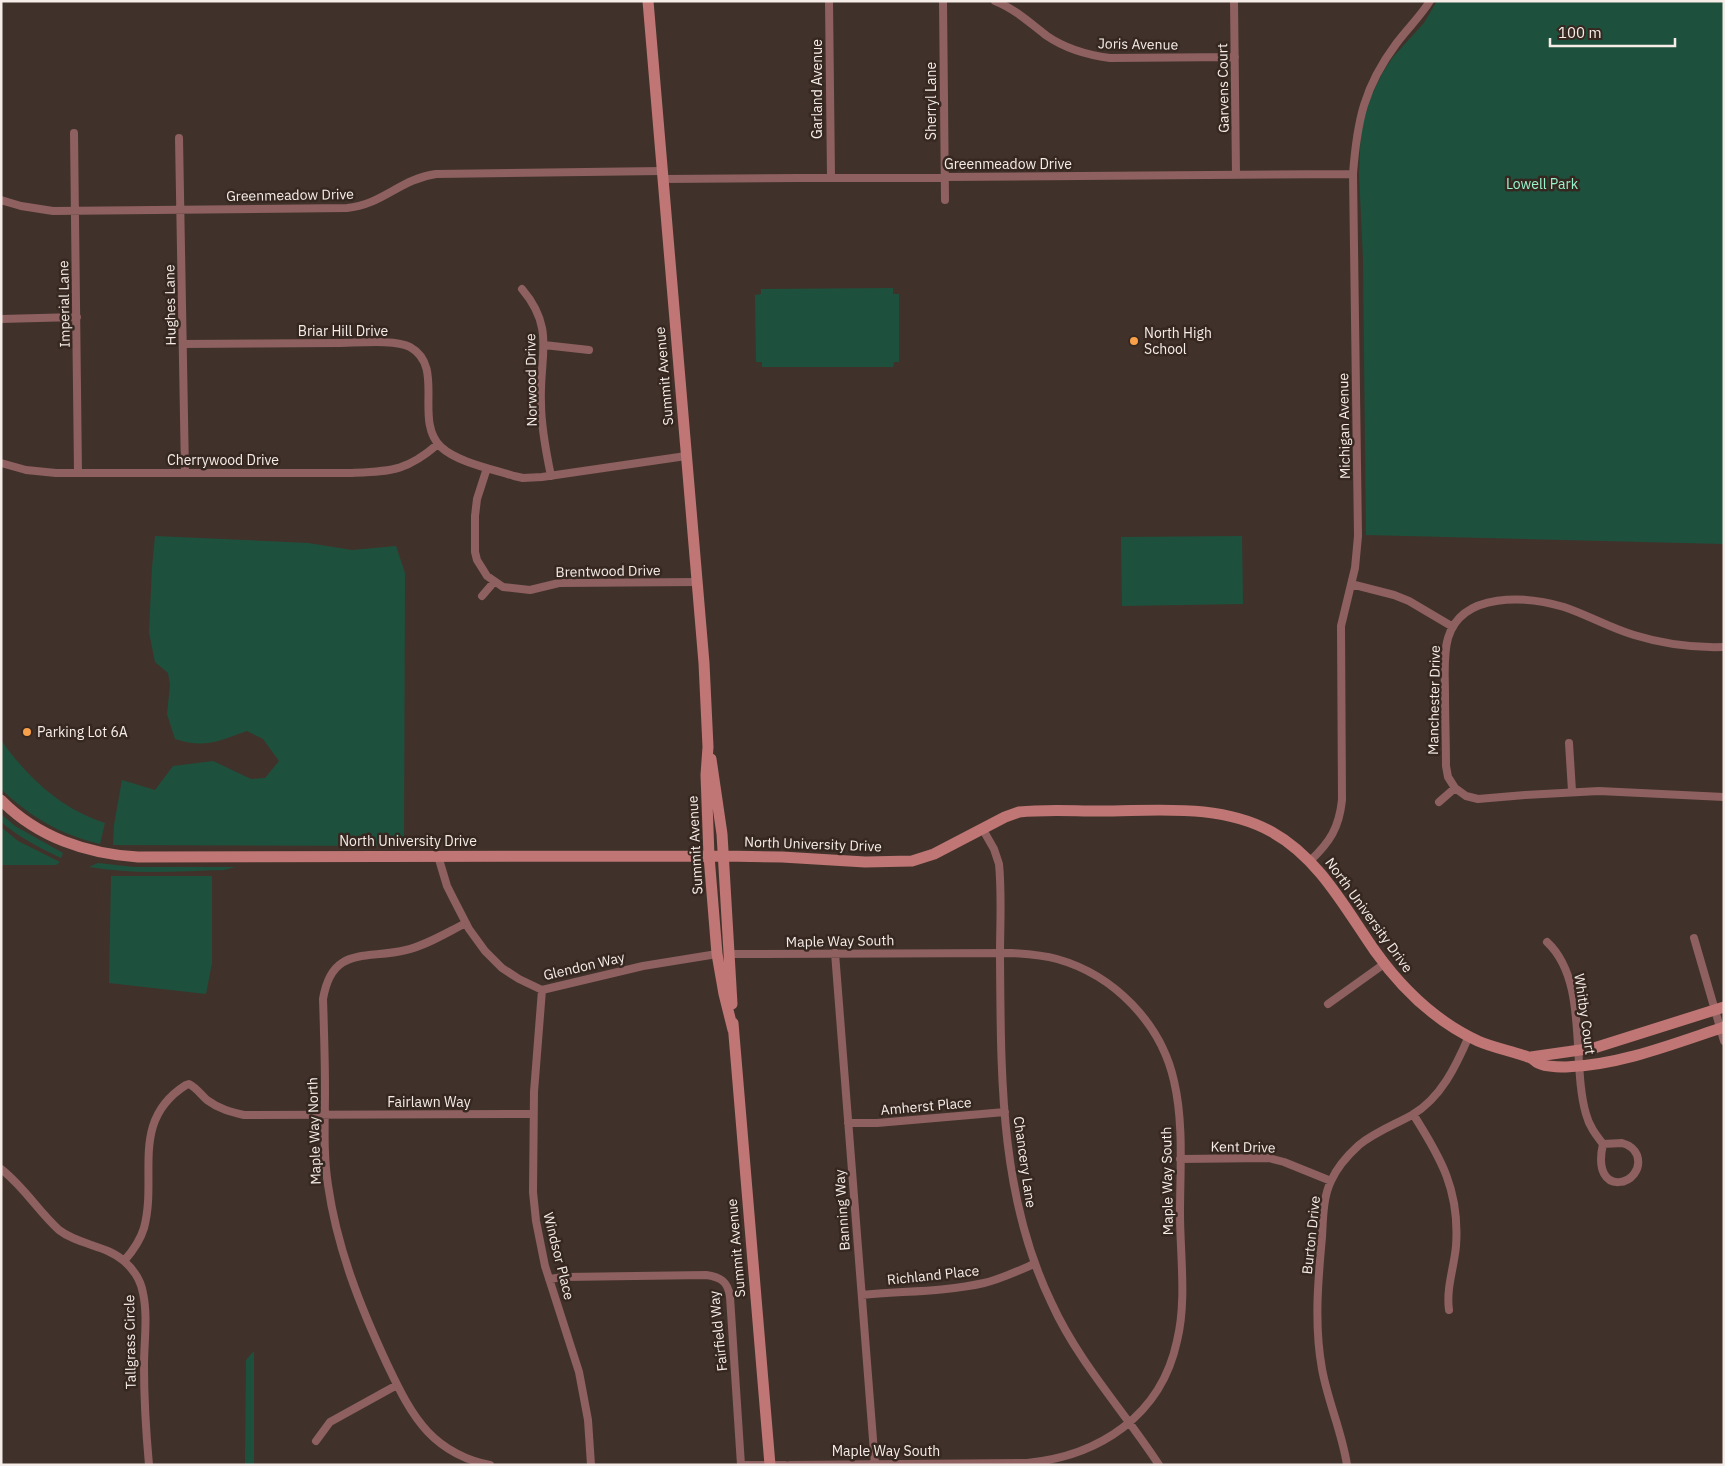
<svg xmlns="http://www.w3.org/2000/svg" width="1725" height="1466" viewBox="0 0 1725 1466" font-family="'IBM Plex Sans',sans-serif">
<style>
.green{fill:#1e513d}
.lines{fill:none;stroke-linecap:round;stroke-linejoin:round}
.street{stroke:#8e605f;stroke-width:8}
.secondary{stroke:#bf7674;stroke-width:11}
.poi-dot{fill:#f8a14a;stroke:#362821;stroke-width:2}
.labels{text-anchor:middle;dominant-baseline:central;stroke-width:5;stroke-linejoin:round;paint-order:stroke}
.street-label{font-size:14px;fill:#f6ede8;stroke:#362821}
.park-label{font-size:14px;fill:#97f4cc;stroke:#362821}
.poi-label{font-size:14px;fill:#f6ede8;stroke:#362821;text-anchor:start}
</style>
<rect width="100%" height="100%" fill="#40322a"/>
<!-- green -->
<path class="green" d="M1437 1H1724V544L1366 535 1363 259 1359 173 1361 130 1370 99 1382 74 1393 57 1424 23Z
M893 288V294H899V362H894L893 367H762V362H756L755 295 761 294V289Z
M155 536 308 543 352 550 396 546 405 573 404 846 113 845 114 825 122 780 155 790 173 766 213 761 251 779 265 778 279 761 263 739 247 731C218 741 205 749 175 739L167 714 170 685 168 673 155 662 149 632 152 568Z
M1242 536 1243 604 1122 606 1121 537Z
M1 740C27 777 61 809 105 823L100 844C60 834 32 818 2 790Z
M1 814 15 826 63 853 61 858C40 848 20 838 1 822Z
M1 827 18 841 60 862 56 865H1Z
M98 863 134 867H235L224 870C179 871 134 875 89 867Z
M111 876H212V963L206 994 109 983Z
M254 1351V1465H245L246 1360Z"/>
<g class="lines">
<!-- street -->
<path class="street" d="M829 1 831 177
M943 1 945 200
M995 1C1015 9 1030 23 1047 36 1066 49 1087 55 1110 58L1235 57
M1234 1 1236 175
M74 133 78 473
M179 138 185 472
M663 179 1353 174
M1 200 21 206 53 211 347 208C382 205 400 179 436 174L662 171
M522 289C556 329 539 356 541 403 541 427 546 452 551 476
M1 319 77 317
M183 344C235 344 286 343 338 343 355 343 396 339 410 347 446 367 413 420 441 447 457 462 492 469 514 476L523 478 542 477 686 456
M544 345 589 350
M1 463 26 470 56 473H352C392 471 407 471 438 444
M487 468 477 499 475 516V552L477 560 487 576 503 587 530 590 559 583 697 582
M1351 584 1394 595 1409 601 1453 627
M482 596 494 582
M1724 647C1694 648 1663 644 1634 635 1610 628 1588 615 1564 607 1527 596 1462 591 1448 638 1443 656 1445 676 1445 694 1445 718 1446 742 1446 766L1448 777 1455 788 1466 796 1478 799 1525 795 1599 791 1724 797
M1569 743 1572 791
M1439 802 1455 788
M982 828 994 849 999 864C1002 894 1000 925 1000 955 1001 1074 999 1195 1052 1304 1079 1363 1124 1411 1159 1465
M438 856 447 886 453 898 469 929 485 951 502 968 519 979 542 990 643 966 717 954
M1310 861C1330 842 1339 828 1342 800L1341 626 1355 568 1358 536 1353 174C1357 121 1364 87 1396 44 1407 29 1420 17 1430 1
M466 923C446 933 427 945 406 950 366 960 332 945 323 999 324 1029 325 1060 325 1090 325 1122 323 1153 328 1185 337 1248 360 1306 387 1364 398 1387 410 1413 428 1432 444 1449 467 1461 490 1465
M1694 938 1724 1041
M1547 942C1589 981 1571 1063 1586 1114 1589 1126 1596 1135 1603 1144
M835 953 875 1465
M729 954 1012 953C1027 954 1042 955 1057 959 1114 975 1161 1023 1174 1081 1184 1124 1180 1170 1180 1213 1180 1255 1187 1300 1177 1341 1161 1416 1099 1456 1027 1463L790 1465
M542 990 534 1092 533 1192 536 1221 545 1266 579 1372 588 1420 591 1465
M1328 1004 1384 964
M1413 1114C1441 1158 1460 1191 1456 1246 1454 1268 1446 1288 1449 1310
M848 1123H877L1005 1112
M1622 1143C1629 1145 1634 1148 1637 1155 1647 1185 1590 1201 1603 1144Z
M1180 1159 1269 1158 1284 1162 1331 1181
M1 1169C25 1188 38 1211 59 1230 78 1245 106 1245 124 1261 133 1269 141 1281 143 1293 148 1316 144 1342 144 1366 144 1399 146 1432 149 1465
M124 1261C132 1252 140 1241 144 1228 158 1176 129 1121 186 1085L189 1084C197 1088 201 1095 207 1100 219 1109 231 1112 244 1115L533 1114
M549 1279 564 1277 706 1275C720 1277 728 1281 730 1297L741 1465
M862 1295C902 1291 944 1292 984 1283 1001 1279 1018 1271 1034 1264
M316 1441 330 1422 397 1385
M745 1465H785
M1347 1465C1342 1432 1328 1402 1322 1369 1314 1325 1318 1281 1322 1237 1323 1219 1323 1197 1331 1181 1337 1167 1348 1155 1359 1145 1375 1132 1394 1125 1412 1115 1441 1098 1456 1066 1469 1036"/>
<!-- secondary -->
<path class="secondary" d="M648 1 704 663 708 747 706 775 709 856 717 954 724 994 733 1030
M711 759 722 834 732 1004
M1 800C37 837 87 854 138 857L724 856 782 857 865 862 912 861 934 854 1005 817 1019 812C1045 809 1073 811 1100 811 1158 811 1220 803 1272 832 1319 858 1345 908 1375 951 1402 989 1435 1021 1478 1041 1494 1048 1512 1051 1528 1057 1532 1058 1535 1061 1538 1063 1545 1067 1559 1067 1566 1067 1620 1065 1673 1044 1724 1027
M733 1023 770 1465
M1531 1057 1594 1048 1724 1007"/>
</g>
<!-- markers -->
<g class="poi-dot">
<circle cx="1134" cy="341" r="5"/>
<circle cx="27" cy="732" r="5"/>
</g>
<g class="labels">
<!-- street labels -->
<g class="street-label">
<text transform="translate(1138 44) rotate(1)">Joris Avenue</text>
<text transform="translate(1223 88) rotate(-91)">Garvens Court</text>
<text transform="translate(817 89) rotate(-90)">Garland Avenue</text>
<text transform="translate(931 101) rotate(-90)">Sherryl Lane</text>
<text x="1008" y="164">Greenmeadow Drive</text>
<text transform="translate(290 195) rotate(-1)">Greenmeadow Drive</text>
<text transform="translate(64 304) rotate(-91)">Imperial Lane</text>
<text transform="translate(170 305) rotate(-91)">Hughes Lane</text>
<text x="343" y="331">Briar Hill Drive</text>
<text transform="translate(664 376) rotate(-95)">Summit Avenue</text>
<text transform="translate(531 380) rotate(-91)">Norwood Drive</text>
<text transform="translate(1344 426) rotate(-91)">Michigan Avenue</text>
<text x="223" y="460">Cherrywood Drive</text>
<text transform="translate(608 571) rotate(-1)">Brentwood Drive</text>
<text transform="translate(1434 700) rotate(-89)">Manchester Drive</text>
<text x="408" y="841">North University Drive</text>
<text transform="translate(813 844) rotate(2)">North University Drive</text>
<text transform="translate(695 845) rotate(-93)">Summit Avenue</text>
<text transform="translate(1369 915) rotate(54)">North University Drive</text>
<text transform="translate(840 941) rotate(-1)">Maple Way South</text>
<text transform="translate(584 966) rotate(-13)">Glendon Way</text>
<text transform="translate(1585 1014) rotate(82)">Whitby Court</text>
<text x="429" y="1102">Fairlawn Way</text>
<text transform="translate(926 1106) rotate(-5)">Amherst Place</text>
<text transform="translate(314 1131) rotate(-92)">Maple Way North</text>
<text transform="translate(1243 1147) rotate(1)">Kent Drive</text>
<text transform="translate(1025 1162) rotate(82)">Chancery Lane</text>
<text transform="translate(1167 1181) rotate(-91)">Maple Way South</text>
<text transform="translate(842 1210) rotate(-94)">Banning Way</text>
<text transform="translate(1311 1235) rotate(-84)">Burton Drive</text>
<text transform="translate(736 1248) rotate(-95)">Summit Avenue</text>
<text transform="translate(559 1256) rotate(76)">Windsor Place</text>
<text transform="translate(933 1275) rotate(-6)">Richland Place</text>
<text transform="translate(718 1331) rotate(-96)">Fairfield Way</text>
<text transform="translate(130 1342) rotate(-91)">Tallgrass Circle</text>
<text x="886" y="1451">Maple Way South</text>
</g>
<!-- park labels -->
<g class="park-label">
<text x="1542" y="184">Lowell Park</text>
</g>
<!-- poi labels -->
<g class="poi-label">
<text x="1144" y="333">North High<tspan x="1144" dy="16">School</tspan></text>
<text x="37" y="732">Parking Lot 6A</text>
</g>
</g>
<!-- border -->
<rect width="1725" height="1466" fill="none" stroke="#f6ede8" stroke-width="5"/>
<!-- scale -->
<path d="M1550 38v8h125v-8" fill="none" stroke="#f6ede8" stroke-width="2.5"/>
<text x="1558" y="38" font-size="15" fill="#f6ede8" stroke="#362821" stroke-width="4" paint-order="stroke">100 m</text>
</svg>
